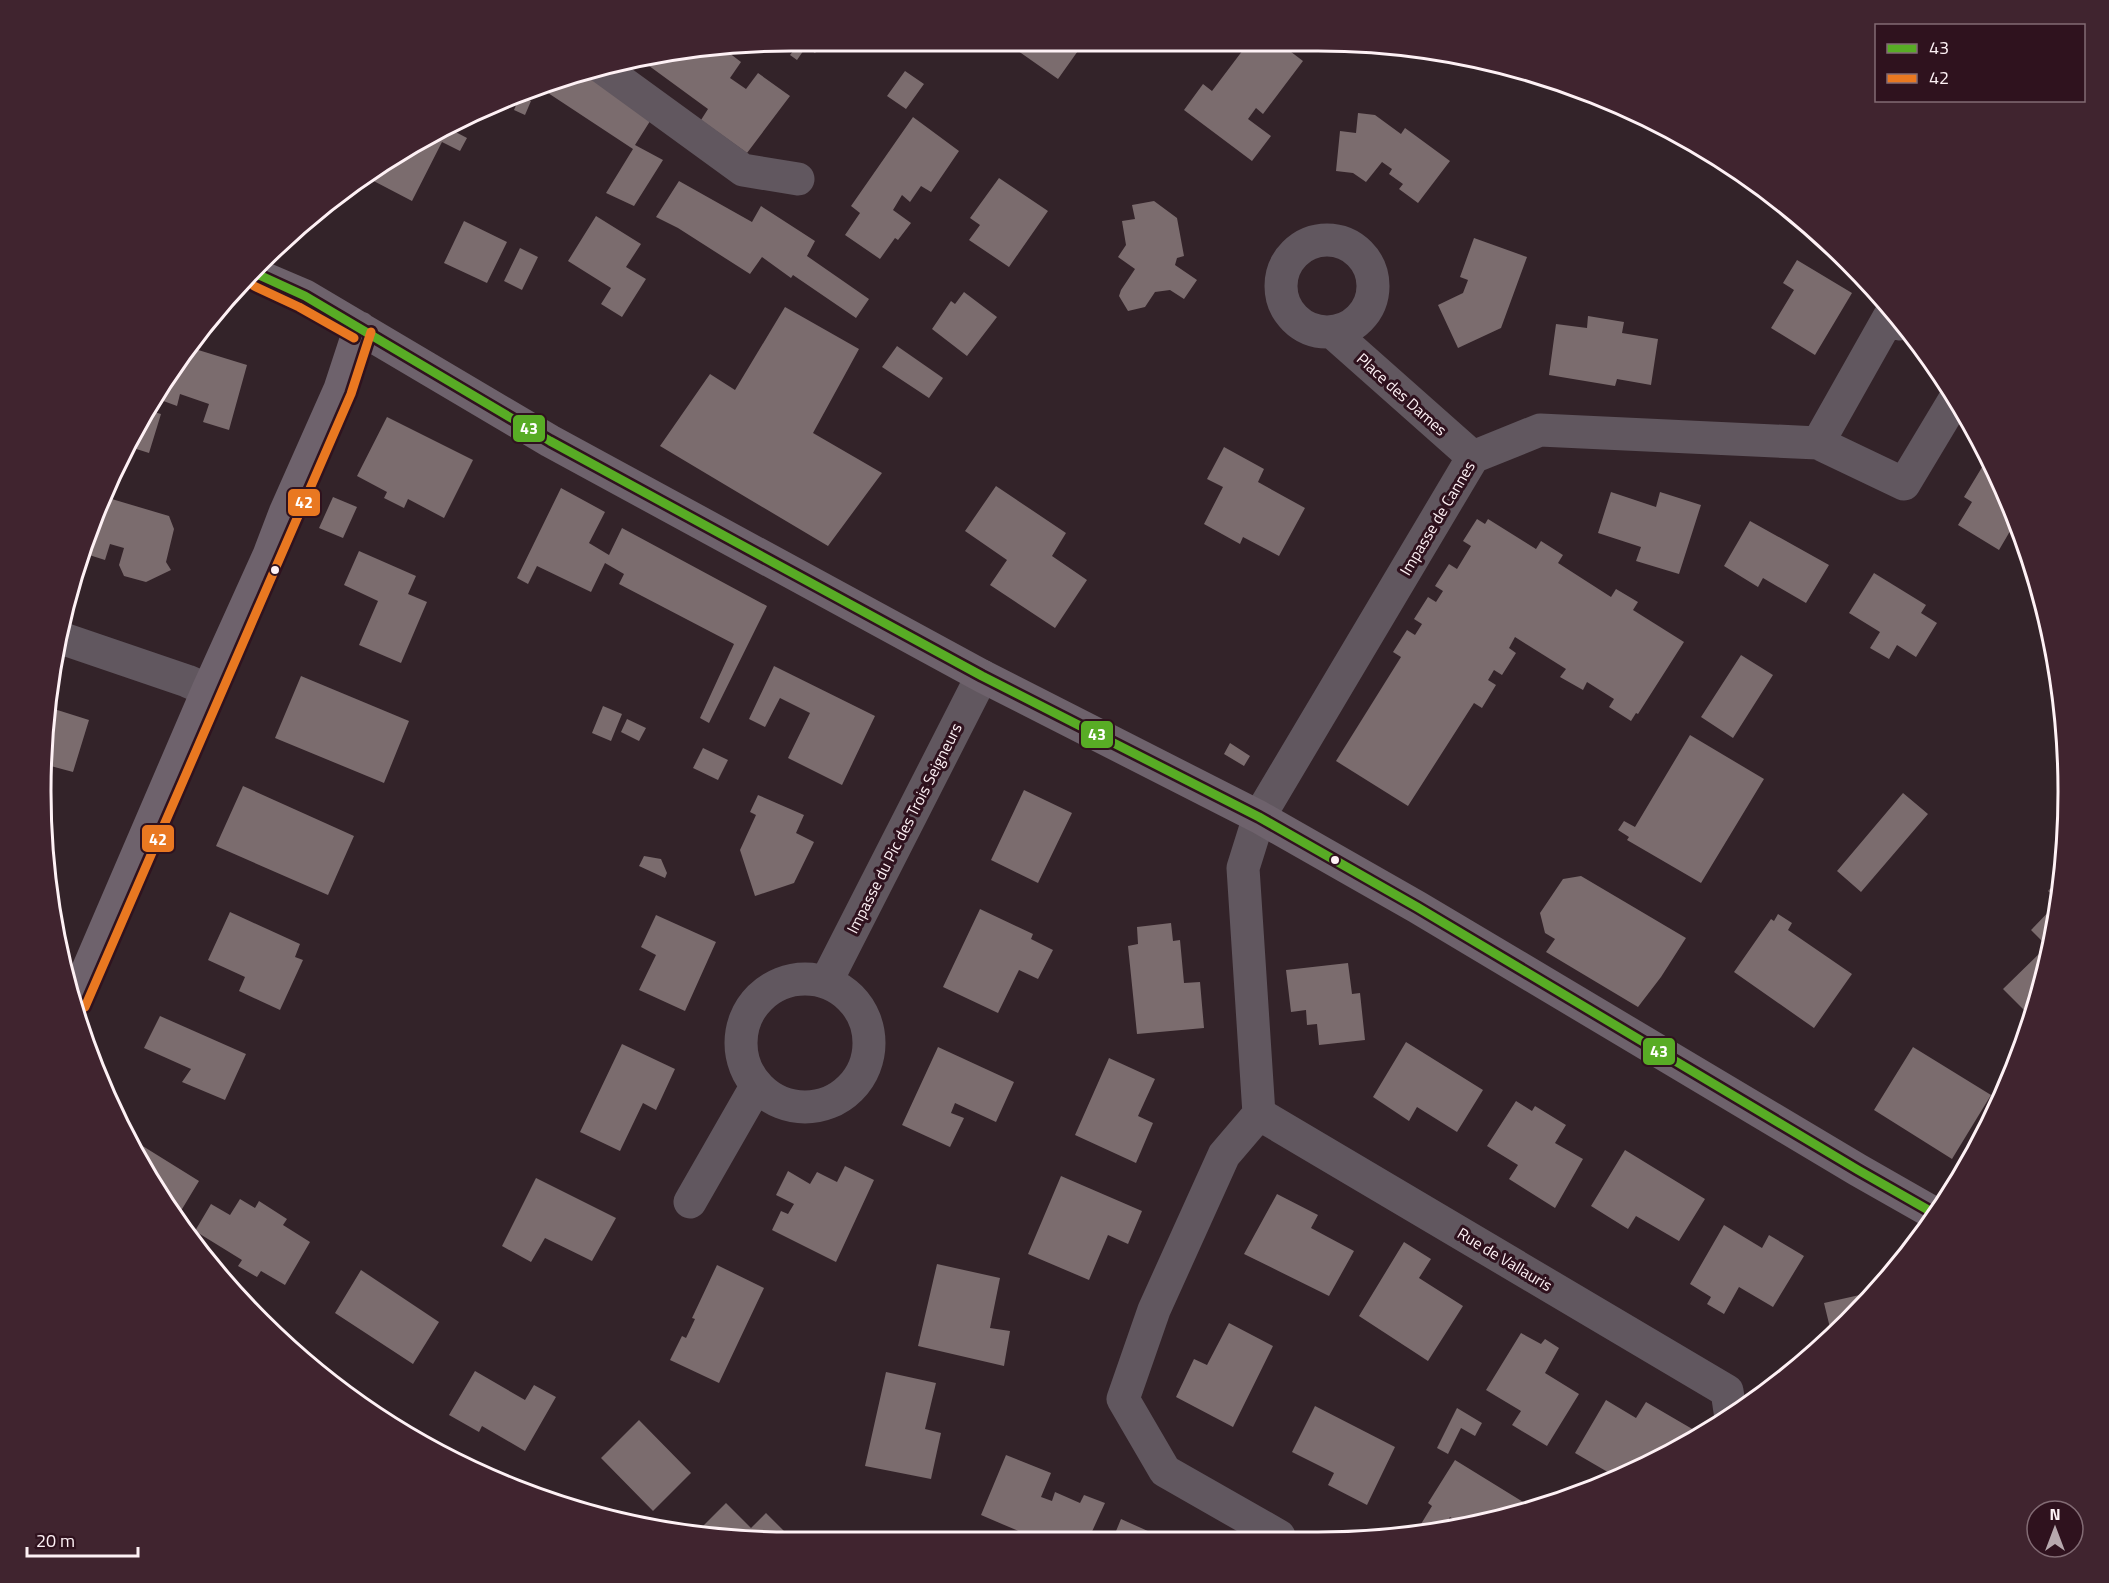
<svg xmlns="http://www.w3.org/2000/svg" width="2109" height="1583" viewBox="0 0 2109 1583" font-family="'Titillium Web',sans-serif">
<style>
.building{fill:#7b6c6e}
.lines{fill:none;stroke-linecap:round;stroke-linejoin:round}
.street{stroke:#61575f;stroke-width:33}
.secondary{stroke:#6e626c;stroke-width:33}
.bus-1-casing{stroke:#2f121e;stroke-width:14}
.bus-2-casing{stroke:#2f121e;stroke-width:14}
.bus-1{stroke:#58ac25;stroke-width:9}
.bus-2{stroke:#e97821;stroke-width:9}
.bus-dot{fill:#fef1f5;stroke:#2f121e;stroke-width:2}
.labels{text-anchor:middle;dominant-baseline:central;stroke-width:6;stroke-linejoin:round;paint-order:stroke}
.street-label{font-size:16px;fill:#fef1f5;stroke:#2f121e}
.rim{fill:none;stroke:#fef1f5;stroke-width:3}
.line-badge{stroke:#2f121e;stroke-width:2}
.badge-label{font-size:16px;text-anchor:middle;font-weight:bold;fill:#fff}
</style>
<rect width="100%" height="100%" fill="#332329"/>
<!-- building -->
<path class="building" d="M801 41H808L819 48 815 53 806 47 797 60 790 55Z
M1010 41H1085L1058 79 1008 44Z
M1249 42H1278L1303 61 1263 114 1256 108 1248 119 1271 136 1252 161 1184 110 1203 84 1212 91Z
M724 49 741 62 730 78 746 89 758 73 790 96 747 153 701 120 708 109 641 60Z
M905 71 924 84 906 109 887 96Z
M583 72 652 118 635 145 663 160 634 206 606 193 633 149 545 91 547 87Z
M522 97 531 101 525 115 514 110 519 98Z
M1358 113 1375 115 1401 134 1405 128 1450 161 1418 203 1399 189 1403 184 1389 174 1392 169 1382 162 1366 182 1353 173 1336 171 1340 131 1356 133Z
M913 117 959 151 931 192 921 186 910 202 902 195 893 210 911 223 898 240 895 238 880 259 845 235 860 213 851 206Z
M448 128 467 138 460 151 442 142 412 201 366 177 416 141Z
M999 178 1048 211 1009 267 969 240 980 225 970 218Z
M679 181 752 222 761 206 815 241 807 256 869 299 856 318 793 275 791 278 762 257 750 274 678 228 656 217Z
M1154 201 1177 218 1184 256 1177 258 1175 265 1197 280 1184 299 1170 290 1155 292 1145 307 1128 311 1119 296 1121 290 1135 269 1118 257 1126 245 1122 221 1135 219 1132 205Z
M596 216 641 244 626 267 646 279 622 317 601 304 611 288 568 261Z
M464 221 507 242 487 283 444 263Z
M1474 238 1527 257 1501 328 1458 348 1438 305 1463 293 1468 280 1460 277Z
M520 248 538 257 522 290 504 281Z
M1797 260 1852 293 1815 355 1771 328 1794 290 1783 283Z
M964 292 997 317 967 356 932 329 951 301 955 304Z
M785 307 859 349 813 433 882 473 828 546 660 446 710 374 735 390Z
M1588 316 1624 322 1622 333 1658 339 1651 385 1617 379 1615 386 1549 375 1556 324 1587 328Z
M197 341 195 349 247 365 229 430 203 422 209 404 180 394 177 406 158 399Z
M897 346 943 378 929 398 882 367Z
M150 411 161 414 149 453 127 446Z
M387 417 473 460 444 518 408 499 404 508 384 498 387 492 357 476Z
M1224 447 1264 469 1258 482 1305 508 1279 556 1243 537 1240 544 1204 524 1223 487 1207 479Z
M1987 459 2011 504 2009 509 2014 512 2016 521 1999 550 1958 525 1972 502 1964 497Z
M996 486 1066 533 1052 556 1087 580 1055 628 990 585 1007 560 965 531Z
M561 488 605 512 589 543 609 555 622 528 767 606 709 723 700 718 734 644 619 584 624 574 605 563 591 592 537 566 528 584 517 578Z
M1611 492 1656 507 1660 492 1701 505 1679 574 1636 561 1641 547 1598 533Z
M105 497 169 516 174 529 166 562 171 570 146 582 124 576 119 565 124 548 110 544 105 560 86 554Z
M333 497 357 507 343 538 319 528Z
M1477 519 1485 524 1488 519 1536 549 1541 541 1563 555 1558 563 1611 597 1616 589 1638 602 1633 610 1684 642 1638 714 1636 713 1631 721 1609 707 1614 699 1587 682 1583 690 1560 677 1566 669 1515 637 1509 648 1516 653 1502 675 1494 670 1488 680 1496 685 1482 708 1474 703 1408 806 1336 761 1401 657 1393 652 1407 630 1415 635 1422 624 1414 619 1428 597 1436 602 1443 591 1435 586 1449 564 1457 569 1471 546 1463 541Z
M1750 521 1829 565 1806 603 1763 578 1758 587 1724 566Z
M359 551 416 576 408 594 427 602 401 663 359 645 378 601 344 585Z
M1874 573 1926 605 1921 613 1937 623 1916 657 1897 645 1889 659 1870 648 1880 632 1849 613Z
M1741 655 1773 675 1733 738 1701 717Z
M774 666 875 716 842 785 788 758 810 713 780 698 765 727 749 719Z
M301 676 409 721 384 783 275 738Z
M603 706 622 714 611 741 592 733Z
M51 708 89 720 73 772 47 765Z
M627 719 646 728 639 741 621 732Z
M1690 735 1764 779 1701 883 1627 840 1629 837 1618 830 1624 821 1635 827Z
M1230 743 1250 756 1244 766 1224 754Z
M703 748 728 760 718 780 693 768Z
M243 786 354 836 328 895 216 846Z
M1024 790 1072 813 1038 883 991 860Z
M1903 793 1928 814 1861 892 1837 871Z
M758 795 804 815 796 833 814 842 794 883 755 896 740 850 756 815 750 812Z
M644 856 661 859 667 873 665 878 639 866Z
M1581 876 1686 938 1661 977 1638 1007 1546 952 1555 939 1545 933 1540 913 1563 879Z
M2060 878 2058 900 2048 891Z
M2057 903 2054 938 2030 1016 2003 989 2047 946 2031 930Z
M980 909 1033 934 1031 939 1053 950 1038 979 1019 970 998 1013 943 987Z
M230 912 300 944 295 957 303 960 280 1010 239 991 245 977 208 960Z
M1778 914 1792 923 1788 930 1852 974 1814 1028 1734 972 1771 919 1774 921Z
M656 915 716 942 685 1011 639 990 656 955 641 947Z
M1171 923 1173 941 1180 940 1184 983 1200 982 1204 1028 1137 1034 1128 946 1138 944 1137 927Z
M1348 963 1352 994 1360 993 1365 1040 1319 1045 1317 1024 1307 1025 1306 1010 1291 1012 1286 970Z
M160 1016 246 1054 225 1100 182 1082 191 1069 144 1048Z
M1406 1042 1483 1090 1457 1132 1417 1107 1409 1121 1373 1097Z
M622 1044 675 1069 656 1110 643 1103 620 1151 580 1132Z
M938 1047 1014 1082 996 1122 955 1103 951 1113 964 1118 950 1147 902 1125Z
M1913 1047 1991 1095 1952 1159 1874 1110Z
M1109 1058 1155 1079 1138 1116 1153 1123 1136 1163 1075 1135Z
M1516 1101 1532 1111 1535 1106 1566 1125 1555 1143 1583 1159 1555 1208 1509 1179 1518 1165 1487 1146Z
M133 1140 199 1181 176 1219 167 1209Z
M1625 1150 1705 1199 1679 1241 1636 1216 1628 1229 1591 1206Z
M845 1166 874 1180 836 1262 772 1230 781 1211 788 1214 794 1204 776 1195 788 1171 810 1184 817 1172 837 1182Z
M1061 1176 1142 1211 1128 1244 1108 1235 1089 1280 1028 1254Z
M536 1178 616 1218 592 1261 545 1238 531 1262 502 1246Z
M1277 1194 1318 1215 1311 1228 1354 1251 1329 1296 1244 1254Z
M240 1199 255 1208 259 1201 287 1219 283 1225 310 1242 285 1285 261 1271 257 1277 238 1266 242 1260 195 1231 211 1204 230 1215Z
M1724 1225 1762 1248 1769 1235 1804 1256 1773 1307 1739 1287 1724 1314 1707 1304 1711 1297 1690 1284Z
M1404 1242 1431 1259 1419 1278 1463 1306 1428 1361 1359 1316Z
M937 1264 1000 1278 990 1328 1010 1331 1004 1366 918 1346Z
M717 1265 764 1288 719 1383 670 1360 682 1336 686 1338 695 1319 692 1318Z
M361 1270 439 1322 413 1364 335 1313Z
M1873 1292 1849 1322 1832 1336 1824 1303Z
M1229 1323 1273 1346 1233 1427 1176 1397 1194 1359 1207 1365Z
M1521 1333 1541 1344 1545 1339 1559 1348 1545 1373 1579 1394 1547 1446 1512 1425 1521 1411 1486 1390Z
M475 1371 525 1400 534 1385 556 1397 525 1451 482 1426 479 1432 449 1415Z
M886 1372 936 1383 925 1429 941 1433 931 1479 865 1466Z
M1606 1400 1636 1418 1646 1402 1694 1430 1687 1442 1645 1464 1643 1462 1640 1467 1618 1478 1575 1453Z
M1315 1406 1395 1447 1367 1505 1328 1485 1334 1473 1292 1452Z
M1457 1408 1482 1423 1475 1436 1461 1428 1448 1454 1437 1448Z
M639 1420 691 1473 653 1511 601 1458Z
M1006 1455 1051 1473 1041 1497 1052 1501 1055 1492 1080 1503 1084 1495 1105 1503 1090 1536 1076 1534 1075 1536H1030L981 1515Z
M1455 1460 1528 1505 1527 1506 1461 1524 1450 1517 1442 1529 1424 1534 1418 1529 1432 1506 1428 1503Z
M726 1503 751 1528 766 1513 789 1536H693Z
M1121 1519 1159 1536H1114Z"/>
<g class="lines">
<!-- street -->
<path class="street" d="M600 66 743 170 798 179
M1281 286a46 46 0 1 1 92 0a46 46 0 1 1-92 0Z
M1332 332 1473 457
M1818 443 1889 317 1900 324
M58 637 187 681 208 690
M741 1043a64 64 0 1 1 128 0a64 64 0 1 1-128 0Z
M827 980 982 676
M1259 1114 1727 1391 1731 1418
M690 1202 757 1085
M1279 1536 1165 1471 1123 1399 1154 1310 1224 1155 1259 1114 1243 868 1259 817 1473 457 1540 430 1818 443 1904 484 1955 399"/>
<!-- secondary -->
<path class="secondary" d="M251 273 305 296 550 441 982 676 1259 817 1417 907 1858 1170 1937 1215
M74 1002 208 690 269 555 285 513 340 389 360 328"/>
<!-- bus-1 casing -->
<g class="bus-1-casing">
<path id="bus-1" d="M247 276 259 275 305 296 550 441 982 676 1259 817 1417 907 1858 1170 1937 1215"/>
</g>
<!-- bus-2 casing -->
<g class="bus-2-casing">
<path id="bus-2" d="M254 286 299 307 354 338
M85 1007 351 394 371 332"/>
</g>
<!-- bus-1 -->
<use href="#bus-1" class="bus-1"/>
<!-- bus-2 -->
<use href="#bus-2" class="bus-2"/>
</g>
<!-- markers -->
<g class="bus-dot">
<circle cx="275" cy="570" r="5"/>
<circle cx="1335" cy="860" r="5"/>
</g>
<g class="labels">
<!-- street labels -->
<g class="street-label">
<text transform="translate(1402 394) rotate(42)">Place des Dames</text>
<text transform="translate(1437 518) rotate(-59)">Impasse de Cannes</text>
<text transform="translate(904 828) rotate(-63)">Impasse du Pic des Trois Seigneurs</text>
<text transform="translate(1505 1259) rotate(31)">Rue de Vallauris</text>
</g>
</g>
<!-- crop -->
<path d="M0 0H2109V1583H0ZM791 51H1318A740 740 0 0 1 2058 791V792A740 740 0 0 1 1318 1532H791A740 740 0 0 1 51 792V791A740 740 0 0 1 791 51Z" fill="#40242f" fill-rule="evenodd"/>
<path class="rim" d="M791 51H1318A740 740 0 0 1 2058 791V792A740 740 0 0 1 1318 1532H791A740 740 0 0 1 51 792V791A740 740 0 0 1 791 51Z"/>
<g class="line-badge">
<rect x="512" y="414" width="34" height="29" rx="6" fill="#58ac25"/>
<rect x="287" y="488" width="34" height="29" rx="6" fill="#e97821"/>
<rect x="1080" y="720" width="34" height="29" rx="6" fill="#58ac25"/>
<rect x="141" y="824" width="34" height="29" rx="6" fill="#e97821"/>
<rect x="1642" y="1037" width="34" height="29" rx="6" fill="#58ac25"/>
</g>
<g class="badge-label">
<text x="529" y="434">43</text>
<text x="304" y="508">42</text>
<text x="1097" y="740">43</text>
<text x="158" y="845">42</text>
<text x="1659" y="1057">43</text>
</g>
<!-- legend -->
<rect x="1875" y="24" width="210" height="78" fill="#2f121e" stroke="#826b74" stroke-width="1.5"/>
<rect x="1887" y="44" width="30" height="9" fill="#58ac25" stroke="#826b74" stroke-width="1.5"/>
<text x="1929" y="54" font-size="18" fill="#fef1f5">43</text>
<rect x="1887" y="74" width="30" height="9" fill="#e97821" stroke="#826b74" stroke-width="1.5"/>
<text x="1929" y="84" font-size="18" fill="#fef1f5">42</text>
<!-- north arrow -->
<g transform="translate(2055 1529)"><circle r="28" fill="#2f121e" stroke="#826b74" stroke-width="1.5"/>
<path d="M0-4.5L10 22L0 15L-10 22Z" fill="#b7a9ae"/>
<text y="-9" font-size="16" font-weight="bold" text-anchor="middle" fill="#fef1f5">N</text>
</g>
<!-- scale -->
<path d="M27 1547v9h111v-9" fill="none" stroke="#fef1f5" stroke-width="3"/>
<text x="36" y="1547" font-size="18" fill="#fef1f5" stroke="#2f121e" stroke-width="4.5" paint-order="stroke">20 m</text>
</svg>
